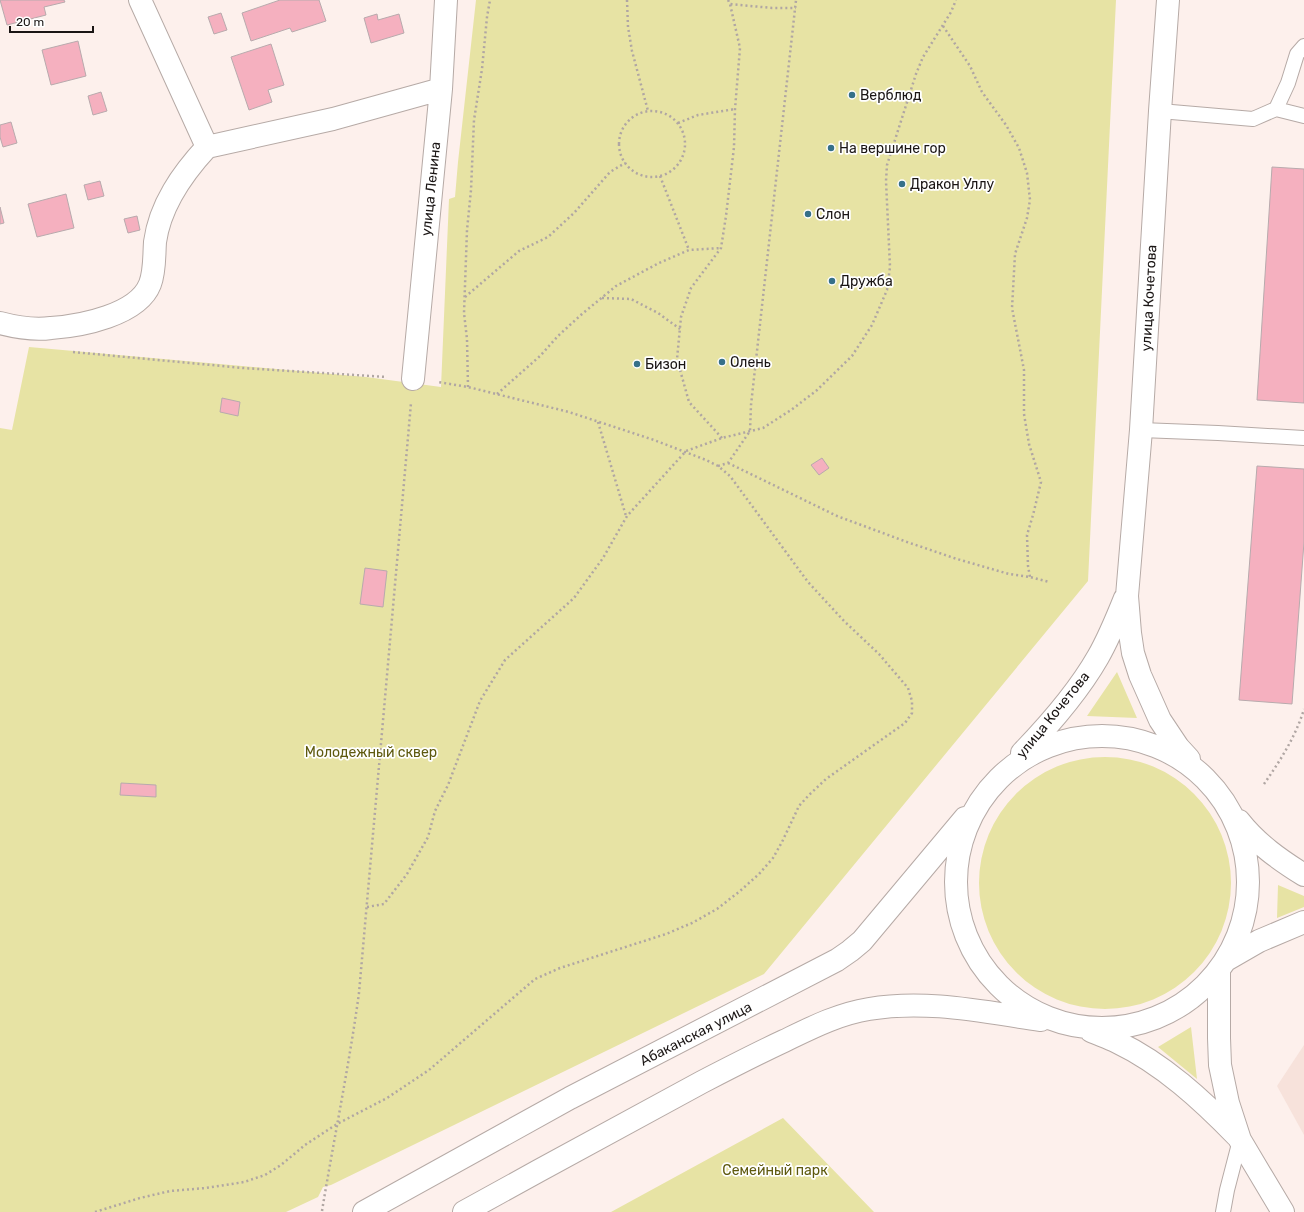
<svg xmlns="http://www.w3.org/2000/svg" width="1304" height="1212" viewBox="0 0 1304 1212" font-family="Rubik,sans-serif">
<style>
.built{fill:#f7e2db}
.green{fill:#e7e3a4}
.building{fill:#f5b0bf;stroke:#b8aaad}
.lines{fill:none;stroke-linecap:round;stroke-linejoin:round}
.lane-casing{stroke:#b6aaa6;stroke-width:16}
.street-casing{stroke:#b6aaa6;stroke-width:24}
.secondary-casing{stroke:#b6aaa6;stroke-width:24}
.path{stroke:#b0a6a3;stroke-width:2.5;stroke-dasharray:2 3;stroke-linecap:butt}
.lane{stroke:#fff;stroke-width:14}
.street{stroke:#fff;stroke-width:22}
.secondary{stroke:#fff;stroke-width:22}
.poi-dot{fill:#367089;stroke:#fff;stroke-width:1.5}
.labels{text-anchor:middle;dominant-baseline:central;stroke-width:3.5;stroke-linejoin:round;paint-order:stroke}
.poi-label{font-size:14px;fill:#1a1514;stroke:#fff;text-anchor:start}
.street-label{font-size:14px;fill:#1a1514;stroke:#fff}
.park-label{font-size:14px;fill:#5e590e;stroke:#fff}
</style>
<rect width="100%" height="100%" fill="#fdf0ec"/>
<!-- built -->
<path class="built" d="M1304 1045V1135L1277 1086Z"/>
<!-- green -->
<path class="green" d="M476 0H1116L1088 581 764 974 331 1185 323 1187 318 1197 286 1212H0V428L12 430 29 347 366 377 441 387 449 199 455 197 458 162Z
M1117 672 1137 718 1087 716Z
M979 883a126 126 0 1 1 252 0a126 126 0 1 1-252 0Z
M1278 885 1304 896V907L1277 918Z
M1191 1027 1197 1079 1158 1047Z
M783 1118 874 1212H611Z"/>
<!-- building -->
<path class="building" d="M0 0H64L65 2 44 7 46 15 7 25Z
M280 0H319L326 21 292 32 290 28 251 41 242 13Z
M221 13 227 30 214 34 208 17Z
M377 14 378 20 399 14 404 33 371 43 364 18Z
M78 41 86 76 51 85 42 50Z
M271 44 284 85 268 90 272 102 249 110 231 57Z
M101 92 107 111 93 115 88 96Z
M11 122 17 143 3 147 0 137V125Z
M1272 167 1304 169V403L1257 400Z
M100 181 104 196 88 200 84 185Z
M66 194 74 228 37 237 28 204Z
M0 207 4 223 0 224Z
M137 216 140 230 128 233 124 219Z
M222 398 240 402 238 416 220 412Z
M822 458 829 468 819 475 811 465Z
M1257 466 1304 469V542L1292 704 1239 700Z
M365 568 387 571 383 607 360 604Z
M121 783 156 785V797L120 795Z"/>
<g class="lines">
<!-- lane casing -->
<g class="lane-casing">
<path id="lane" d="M1276 109 1304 116
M1160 111 1253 119 1276 109 1288 83 1297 54 1304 46
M1141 430 1218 433 1304 438
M1223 1212 1227 1190 1240 1140"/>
</g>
<!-- street casing -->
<g class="street-casing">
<path id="street" d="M140 0 207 147
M0 323C15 327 36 330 51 328 81 326 138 315 150 284 155 271 154 256 155 242 160 205 182 174 207 147L333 119 441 89
M413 379 441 89 446 0"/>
</g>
<!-- secondary casing -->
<g class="secondary-casing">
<path id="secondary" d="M1168 0 1160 111 1141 430 1127 596 1130 633 1133 653 1140 675 1160 720 1178 747 1189 759
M956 882a146 146 0 1 1 292 0a146 146 0 1 1-292 0Z
M1022 753C1050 724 1078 692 1098 657 1109 638 1117 618 1125 598
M1239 821C1257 844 1280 860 1304 875
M1226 960 1259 941 1304 922
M1219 971V1038L1220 1065 1228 1103 1240 1140 1283 1212
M1091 1031C1100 1035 1109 1038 1117 1042 1163 1064 1202 1100 1237 1136
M364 1212 570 1098 837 960 850 951 862 941 965 818
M464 1212C543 1168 623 1125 702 1082 729 1068 756 1054 784 1041 811 1028 838 1014 869 1009 926 999 984 1012 1041 1020"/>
</g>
<!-- path -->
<path class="path" d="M627 0 628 27 632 51 648 111
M728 0 730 4 772 8H796
M943 26 970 66 982 92 1006 125 1019 148 1027 173 1030 200 1027 218 1015 254 1012 308 1024 370V414L1029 444 1041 482 1033 515 1027 535 1028 566 1030 577
M619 144a33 33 0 1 1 66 0a33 33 0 1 1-66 0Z
M678 123 698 115 735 109
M660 176 689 250
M465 297 519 251 548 237 574 213 610 172 625 163
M602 298 631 299 658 313 680 329
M73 352 243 368 387 377
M468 387 467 339 464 313 467 230 471 190 474 120 482 69 487 17 490 0
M497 394 540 356 558 336 582 314 616 286 659 263 689 250 721 248
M598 422 626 516
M722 438 689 402 677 359 681 317 691 288 721 248 726 216 734 147 735 109 740 48 730 4
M728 463 837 516 907 542 957 559 1009 574 1030 577 1049 582
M718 466 728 463 750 431 751 405 796 0
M1264 784C1280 761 1296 736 1304 709
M367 907 384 904 407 874 428 837 435 811 448 785 480 701 505 660 574 598 603 558 627 516 686 451 722 438 763 428 791 410 816 391 852 356 872 325 887 290 890 267 886 181 887 165 916 74 923 57 951 12 956 0
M322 1211C334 1138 349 1066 359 993L411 403
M95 1212 140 1198 170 1191 206 1188 244 1182 265 1175 281 1165 305 1145 337 1124 387 1098 429 1070 535 979 560 968 666 934 692 923 717 909 740 891 759 874 773 858 782 842 799 806 809 795 826 779 905 723 912 713V701L908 688 879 654 844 621 808 582 730 476 718 466 706 460 654 440 569 412 468 387 438 382"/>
<!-- lane -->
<use href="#lane" class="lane"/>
<!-- street -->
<use href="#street" class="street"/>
<!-- secondary -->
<use href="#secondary" class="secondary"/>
</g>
<!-- markers -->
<g class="poi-dot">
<circle cx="852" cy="95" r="4"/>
<circle cx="831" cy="148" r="4"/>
<circle cx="902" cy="184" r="4"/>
<circle cx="808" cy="214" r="4"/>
<circle cx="832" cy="281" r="4"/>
<circle cx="722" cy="362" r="4"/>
<circle cx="637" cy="364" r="4"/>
</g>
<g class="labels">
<!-- poi labels -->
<g class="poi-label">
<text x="860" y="95">Верблюд</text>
<text x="839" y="148">На вершине гор</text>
<text x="910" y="184">Дракон Уллу</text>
<text x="816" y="214">Слон</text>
<text x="840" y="281">Дружба</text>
<text x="730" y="362">Олень</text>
<text x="645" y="364">Бизон</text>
</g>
<!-- street labels -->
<g class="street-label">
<text transform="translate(431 189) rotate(-84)">улица Ленина</text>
<text transform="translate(1149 298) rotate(-87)">улица Кочетова</text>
<text transform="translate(1053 715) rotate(-51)">улица Кочетова</text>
<text transform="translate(696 1034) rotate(-27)">Абаканская улица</text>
</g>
<!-- park labels -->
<g class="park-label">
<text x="371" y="752">Молодежный сквер</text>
<text x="775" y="1170">Семейный парк</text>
</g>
</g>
<!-- scale -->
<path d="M10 26v6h83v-6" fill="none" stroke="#1a1514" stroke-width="2"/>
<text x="16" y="26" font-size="12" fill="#1a1514" stroke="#ffffff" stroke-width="3" paint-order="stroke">20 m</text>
</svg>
